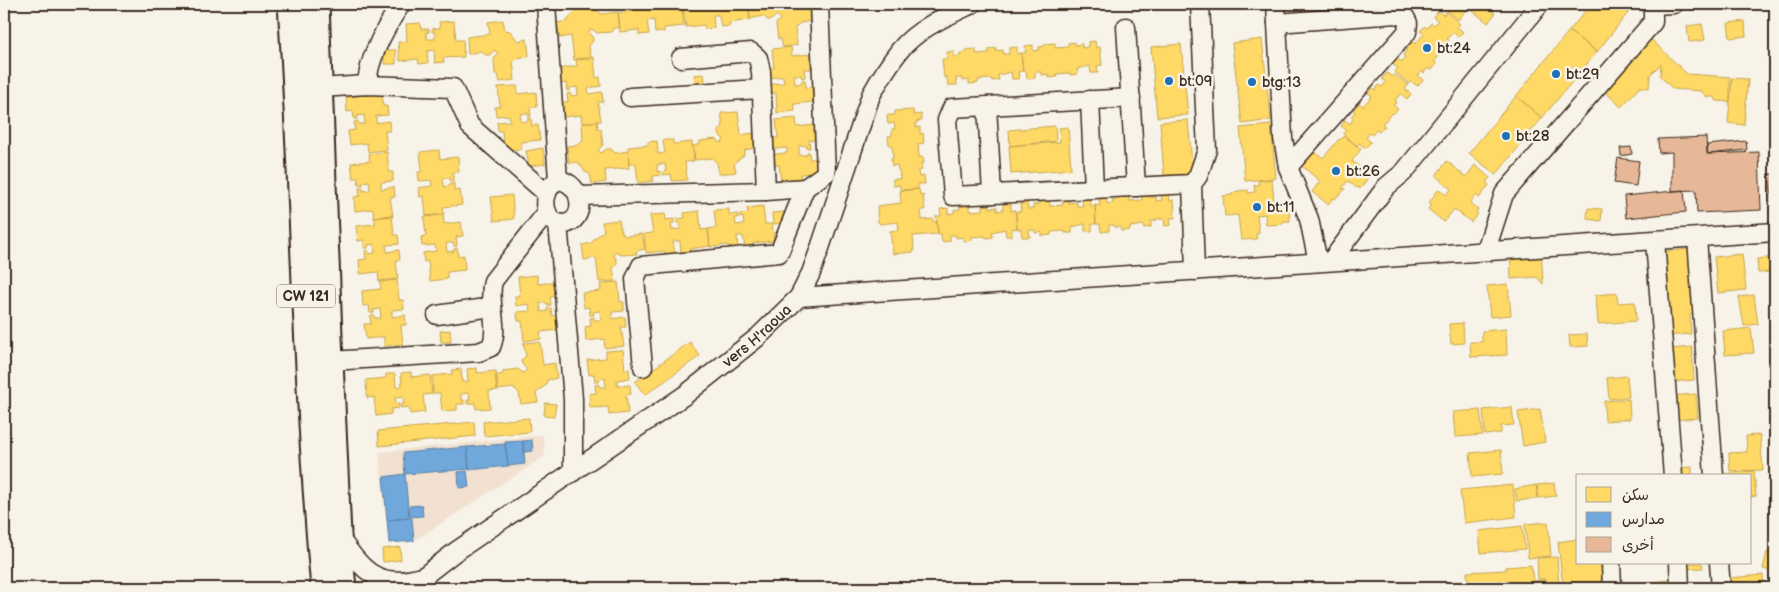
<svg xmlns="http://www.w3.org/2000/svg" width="1779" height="592" viewBox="0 0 1779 592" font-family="'Balsamiq Sans','Playpen Sans Arabic',sans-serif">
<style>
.built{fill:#f2e1d0}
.homes{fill:#ffd966;stroke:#c4a450}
.schools{fill:#6fa8dc;stroke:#5f82a3}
.building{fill:#e6b897;stroke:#3b2a1e}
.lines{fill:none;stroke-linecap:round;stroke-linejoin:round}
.minor-casing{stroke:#3b2a1e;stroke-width:21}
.highway-casing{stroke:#3b2a1e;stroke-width:29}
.minor{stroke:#f7f3e8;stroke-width:18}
.highway{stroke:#f7f3e8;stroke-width:25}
.poi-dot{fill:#1f6fb2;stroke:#f7f3e8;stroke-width:2}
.labels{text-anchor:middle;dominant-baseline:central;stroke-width:5;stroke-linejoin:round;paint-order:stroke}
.shield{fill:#f7f3e8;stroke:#73665b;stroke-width:1}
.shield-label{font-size:14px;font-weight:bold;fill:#3b2a1e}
.poi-label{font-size:15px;fill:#3b2a1e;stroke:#f7f3e8;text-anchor:start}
.street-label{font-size:15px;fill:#3b2a1e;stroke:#f7f3e8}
</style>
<rect width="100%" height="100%" fill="#f7f3e8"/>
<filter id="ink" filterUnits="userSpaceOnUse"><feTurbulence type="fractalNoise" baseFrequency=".02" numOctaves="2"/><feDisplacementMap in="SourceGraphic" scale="10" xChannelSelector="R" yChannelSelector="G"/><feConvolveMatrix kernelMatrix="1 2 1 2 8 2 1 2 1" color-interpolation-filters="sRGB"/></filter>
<g filter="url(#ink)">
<!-- built -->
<path class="built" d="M543 435 545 456 414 541 389 543 379 452Z"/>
<!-- homes -->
<path class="homes" d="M578 4H595L596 9 601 14 618 12 620 27 612 29V32L597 33 592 29 588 32 593 38V41L589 46 591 59 574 60 571 36 560 38 557 23 568 21 569 17 579 9Z
M626 4H646V10L655 9 654 4H675V9L682 8 684 26 664 28V32L655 33 654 20 647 21 649 34 639 35V30L620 32 618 13 627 12Z
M692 4H748L750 20 729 23 730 26 721 27 719 15H713L714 28 705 29 704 25 686 27 683 8 692 7Z
M749 4H799L800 6 809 4 811 21 800 23 795 28 797 45 783 47 781 39H778L776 24 780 19 777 15 771 20H768L763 16 750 19Z
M1444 4H1488L1495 9 1493 11 1495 14 1488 23 1468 7 1458 20 1442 7Z
M1591 4H1635L1597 52 1569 31Z
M1438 11 1444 15 1446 12 1460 24 1457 27 1463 32 1458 37 1453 32 1447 39 1449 40 1445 43 1450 47 1445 52 1443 51 1434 62 1437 64 1431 71 1428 68 1424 73 1422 71 1418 76 1423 80 1417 86 1411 81 1409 84 1395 72 1398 68 1392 64 1397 58 1402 62 1405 57 1403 55 1407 50 1405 48 1411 41 1415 44 1424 34 1420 31 1425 26 1427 28 1431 23 1434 25 1438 21 1433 17Z
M503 20 505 30 510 31 518 41 527 39 529 56 518 58 513 62 515 80 500 82 498 74H495L494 59 498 54 495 50 489 55H485L481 51 468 54 467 37 490 34 488 22Z
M454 21 456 40H463L464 57 443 58 444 62 435 63 434 50 427 51 428 63 419 64 418 59 400 61 398 42 407 41 406 24 420 23 421 29H429V32H426L427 39H435V32H432V29L440 28 439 22Z
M1745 21 1746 36 1730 38 1728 23Z
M1702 24 1705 40 1689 42 1687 26Z
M1569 31 1597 52 1542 118 1516 96Z
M1262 39 1271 120 1242 124 1232 43Z
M1646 39 1652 40 1687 74 1730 77V102L1717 101 1713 97H1707L1701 91 1673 89 1660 76 1661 64 1650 75 1649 88 1640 87 1621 107 1599 86Z
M1095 41 1096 48 1100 47 1102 65 1097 66 1098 73H1091L1090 66 1077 69 1078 74 1070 75V73L1056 74 1057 77 1048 78V74L1041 75V72H1035V78L1027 79 1026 71H1023L1021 53H1026L1025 46 1033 45V51L1039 50V47L1045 46V44L1055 43V48L1068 47V43L1075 42V45L1082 44V48L1088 47V42Z
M1181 44 1188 115 1157 117 1151 47Z
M791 47 792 56 810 54 811 69H804L805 77 802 78 801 75H794L795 84 802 83V80H805L806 88 812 87 813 102 794 104 795 111 777 113 776 93H772L771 84 784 83 783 76 770 78 769 68H774L772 49Z
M1017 47V54L1021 53 1023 71 1018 72 1019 79H1012L1011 72 998 75 999 80 992 81V79L978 80V83L969 84V80L962 81V78H956L957 85H948L947 77 944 78 942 59H947V52L954 51V57L960 56V53L966 52V50L976 49V54L989 53V49L996 48V51L1003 50V54H1009V48Z
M384 50H396V64H384Z
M594 57 596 78 600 77 601 86 588 88 589 94 602 92 603 102H598L601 121 582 123 581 115 563 117 561 102H568L567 94 570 93 571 96 578 95 577 87 570 88V90L567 91 566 83 560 84 558 69 577 66 576 59Z
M1387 73 1392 77 1394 74 1408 85 1405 89 1411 94 1407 99 1401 94 1395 100 1397 102 1393 105 1398 109 1393 114 1392 113 1382 124 1385 126 1379 132 1376 130 1372 135 1370 133 1366 138 1371 142 1365 148 1359 143 1357 146 1343 134 1346 130 1341 126 1345 120 1350 124 1353 119 1351 117 1355 112 1353 110 1359 103 1363 106 1372 96 1368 93 1373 88 1375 90 1379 85 1382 87 1386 82 1382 79Z
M704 74 705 83 695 84 694 75Z
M1732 78 1748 79 1744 125 1728 123Z
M381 86 383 106H387L388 115 376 116V123L389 121 390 131H385L387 150 368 152 367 143 350 145 348 131 355 130 354 122 358 121V124H365L364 115 357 116V119H354L353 111 347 112 346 97 365 95 364 88Z
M517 86 518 94 536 92 537 107H530L531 116H528V113L520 114 521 122 528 121V118H531L532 126 538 125 540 140 521 142V149L504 151 502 131H498L497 122 510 121 509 115 496 116 495 107 500 106 498 87Z
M1516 96 1542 118 1496 175 1469 153Z
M913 110 914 115 921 114V121L916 122V128L920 127V134L923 133 924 143 918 144 919 157H923L924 163H921L922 170 918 171 919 177 924 176 925 184H918V189L900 190V185L893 186V179H900L899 170H898L897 165 892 166 891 159H893L892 145H889L888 136H892V129H895L894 123 888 124 887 115H895V111Z
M738 112 741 135 753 133 755 148 745 150 744 155 734 163 736 172 719 174 717 163 712 158 695 160 693 146 700 144V141L716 139 721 143 724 140 719 134V131L723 126 721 113Z
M796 118 797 127 814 125 815 140H809L810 148H807L806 145 799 146V155H807V152H809L810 159H816L817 173 800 174 801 180 781 182 779 165H775L774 154 787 153V148L774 149 773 138H778L776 120Z
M1188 120 1193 174 1164 176 1160 122Z
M597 121 598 129H601L603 145 598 150 601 153 607 149H611L615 153 628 151 629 168 605 170 606 182 592 184 590 174 585 172 578 162 569 163 567 146 578 145 583 141 582 123Z
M1271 125 1276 178 1245 181 1240 128Z
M1055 126 1056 141 1010 146 1009 130Z
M1068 127 1071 169 1011 174 1009 146 1060 142 1059 128Z
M1344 136 1361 149 1352 161 1370 175 1360 189 1358 187 1357 188 1348 181 1342 188 1345 189 1340 195 1339 194 1335 199 1333 198 1328 204 1312 192 1320 181 1302 166 1312 153 1314 154 1315 152 1323 158 1339 139 1340 140Z
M663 140H673V144L692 142 694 161 685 162 687 180 672 181 671 174 663 175V172L666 171 665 164 657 165V172L660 171 661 175 653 176V181L638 183 636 164H629L628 147 648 145V142L657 141 658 154 665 153Z
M543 148 545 164 529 166 526 151Z
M439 150 440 159 458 157 459 172H453V181H450V178H443L444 187 450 186V184L454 183V191L460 190 462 205 443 207 444 214 426 216 424 196 420 197 419 188 432 186 431 180 419 181 418 172 422 171 420 152Z
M387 152 389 172H393V181L381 182V189L394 187 395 197H390L393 216 374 218 373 209 355 211 354 197 360 196 359 188H363V191L370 190 369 181 362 182 363 185H359L358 178H353L351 163 370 161 369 154Z
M1447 161 1466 177 1475 165 1490 178 1486 182 1489 185 1479 198 1476 195 1470 203 1478 210 1476 212 1478 214 1471 222 1454 209 1444 222 1428 209 1432 204 1429 202 1439 189 1446 195 1451 189 1437 177V174Z
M1272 179 1274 201 1288 200 1290 221H1283V224L1266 225 1265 214 1257 215 1259 233 1256 234 1257 239 1241 240 1238 215 1225 216 1223 196 1232 195V193L1238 191 1248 190V193L1255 192 1254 185H1259L1258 181Z
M919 189 920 196 923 195 925 210H921L922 220 933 219V222H937L938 234 913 236 914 252 893 254 890 231 899 230 898 222 880 224 878 222 877 206 901 203 900 191Z
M1161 194H1169L1170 201 1174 200 1175 218H1170L1171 225 1165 226 1164 219H1156V221H1151V227L1144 228V225L1130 227V230L1121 231V227H1115L1114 225H1109V231L1101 232 1100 224H1096L1095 205 1100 206 1099 199 1107 198V204L1113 203 1112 200 1119 199 1118 196 1129 195V201L1142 200V195H1148L1149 197H1156V201L1162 200Z
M512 195 514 219 494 221 491 197Z
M1090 199 1091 206 1095 205 1096 224H1092V231H1085V224L1072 227V233H1065V231L1051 232V235L1042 236V232L1035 233V230H1029L1030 237H1022L1021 229H1017L1016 212 1021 211 1020 204 1027 203 1028 209H1033V205L1040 204 1039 202 1049 201 1050 206 1063 205V201L1069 200V203L1077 202V206H1083L1082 200Z
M1003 204H1011V211L1015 210 1017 228 1012 229V236H1006L1005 229 992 232 993 237 986 238 985 236 971 237 972 240 963 241V237L956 238V235H950V241L942 242 941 234H938L936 216H941L940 209 948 208V214L954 213V210L960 209V206H970V211L983 210V206L990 205V208L997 207V211L1003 210Z
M763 206 765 224H772L774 241 753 243 754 247 745 248 743 236H737L738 249 729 250 728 245 710 247 708 229 716 228 714 210 729 209V215L738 214V218H735L736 225 744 224 743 217 740 218V214L748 213 747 208Z
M1588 208 1602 209 1601 221 1587 219Z
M699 211 701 230 708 229 710 246 690 249V252L681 253 680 241H673L675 254 665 255V251L646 253 644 234 653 233 650 215 665 214 666 220 674 219V223H671L672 230 681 229 680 223H677V219L685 218 684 213Z
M784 212 785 223 773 224 772 213Z
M392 215 394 235H398L399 244 386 245 387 252 399 250 400 260H396L398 279 379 281 378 272 360 274 359 260 366 259 365 251 368 250V254L375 253 374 244 368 245V248H364V240L358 241 356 226 375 224V217Z
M443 215 444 224 461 222 463 236 456 237 457 246H454L453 243H446L447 252 454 251V249L457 248 458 256 464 255 465 270 447 272V279L430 281 428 261 424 262 423 253 436 251 435 245 422 246 421 237 426 236 424 217Z
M619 220 621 231 625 236 642 234 645 249 636 251 637 254 621 255 616 251 613 254 617 260V263L613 268 615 281 599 282 596 258 584 260 582 245 592 243 594 239 604 231 602 222Z
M1541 248 1543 284 1537 277 1511 279 1510 250Z
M1691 249 1697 314 1690 315 1691 334 1664 336 1657 252Z
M1742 254 1746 290 1718 293 1714 257Z
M1775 257V272L1758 273 1757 259Z
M537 275 538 284 555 282 557 296 550 297 551 305H548L547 303H540L541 312 548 311 547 308H551L552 316 558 315 559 330 540 332 541 339 524 341 522 321H518L517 312 530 311 529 304 516 306 515 296H520L518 277Z
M397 280 399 300H403L404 309 392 310V317L405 315 406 325H401L403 344 384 346V337L366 339 364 324H371L370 316 374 315V318H381L380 309 373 310 374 313H370L369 305 363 306 362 291 381 289 380 282Z
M618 282 620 302H624V311L612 312V319L625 317 626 327H621L624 346 605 348 604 339 586 341 585 327 591 326 590 318 594 317V320H601L600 311 593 312 594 315H590L589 307 584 308 582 293 601 291 600 284Z
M1508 284 1511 315 1490 317 1487 286Z
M1617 293 1618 303 1635 302 1636 321 1598 324 1596 295Z
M1754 295 1758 324 1744 326 1739 297Z
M1463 323 1464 343 1451 344 1449 324Z
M1751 328 1754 353 1725 355 1723 331Z
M1506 329 1507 355 1471 357 1470 342H1482V331Z
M450 330 451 342H441L440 331Z
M1587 334 1588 346 1570 347 1569 335Z
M540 342 543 365 555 363 557 378 547 380 546 385 536 393 538 402 521 404 519 393 514 388 497 390 495 376 503 374V371L518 369 523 373 527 370 522 364 521 360 526 356 523 343Z
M690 342 700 356 645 395 635 382Z
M1692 347 1694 380 1672 382 1669 349Z
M623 350 625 370 629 369 630 378 617 380V386L630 385 631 394 626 395 628 413 609 415 608 407 590 408 589 394 596 393 595 385 599 384V387H606L605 378 599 379V382H595L594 374 589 375 587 360 606 358V351Z
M477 368V373L496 371 498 390 489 391 490 408 476 409 475 403 467 404V400H470L469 393 461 394V400H464V404H457V410L442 411 440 393H433L432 376 452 374V370L461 369 462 382H468L467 369Z
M411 372V377L430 375 432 394 423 395 425 412 410 414 409 407 401 408V404H404L403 397 395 398 396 404H399V408L391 409V414L376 416 374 397 367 398 366 380 386 378V374H395L396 387 402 386 401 373Z
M1627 376 1629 397 1609 399 1607 378Z
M1696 394 1698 418 1672 420 1670 396Z
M1629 399 1630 419 1605 421 1604 401Z
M545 403 556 404 554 417 544 416Z
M1512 407 1514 425 1501 426V433L1485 435 1483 410Z
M1540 409 1545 442 1523 446 1518 412Z
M1480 410 1483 435 1455 437 1453 412Z
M529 418 530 432 484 436 483 422Z
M474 422 475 436 379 446 378 431Z
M1760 435 1763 470 1730 471 1729 453 1747 452 1746 436Z
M1501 450 1503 474 1472 477 1470 453Z
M1692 467V476H1679V468Z
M1754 471 1756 496 1750 497V476H1722V474Z
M1554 483 1556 496 1539 498 1537 485Z
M1513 485 1516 517 1464 523 1460 490Z
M1536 485 1538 498 1517 501 1515 489Z
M1548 522 1551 556 1528 558 1525 524Z
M1522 526 1525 549 1481 553 1479 531Z
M1578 539V563H1602L1605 588 1563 587 1558 542Z
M400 547 401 560 383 562 382 549Z
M1767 552 1775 554V572L1763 569Z
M1557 557 1559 588H1547L1546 579H1538L1537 558Z
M1680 563H1702L1703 568 1680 569Z
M1531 565 1533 581 1545 580V588H1468L1467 572 1506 570V567Z
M1763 575 1764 588H1723L1728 578Z
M1668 580 1669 588H1641V583Z"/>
<!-- schools -->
<path class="schools" d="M532 440 533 451 524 452 523 441Z
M523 441 525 464 508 466 505 442Z
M505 444 508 466 469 470 467 447Z
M467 447 469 469 405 474 403 453Z
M467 471 469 487 459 488 458 472Z
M405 474 409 518 387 520 383 477Z
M422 505 423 516 410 517 409 506Z
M412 518 414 541 389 543 387 520Z"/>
<!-- building -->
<path class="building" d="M1706 137 1707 154 1759 152 1761 210 1697 213 1696 190 1672 191V152L1659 153 1658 139Z
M1746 141 1747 150 1708 154 1707 145Z
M1631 147 1632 154 1621 156 1620 148Z
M1618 158 1639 161 1636 186 1614 183Z
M1769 174H1775V210H1773Z
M1684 190 1686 212 1626 218 1624 196Z"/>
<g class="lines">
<!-- minor casing -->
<g class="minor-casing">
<g id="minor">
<path d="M546 4 558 180"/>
<path d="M1276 4 1283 138 1288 167 1309 219 1318 262"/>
<path d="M1653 5 1674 4"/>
<path d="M1277 23 1396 14 1405 17 1408 23 1407 32 1288 167"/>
<path d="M1126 27 1136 187"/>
<path d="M681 58 751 52 758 58 761 72 766 191"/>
<path d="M367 85C368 58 387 25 401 4"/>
<path d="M320 88 367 85 453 88 470 126 546 193"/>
<path d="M630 97 761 89"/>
<path d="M1131 98 952 108 947 120 953 196 1192 184"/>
<path d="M1090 100 1094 189"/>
<path d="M987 106 992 194"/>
<path d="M558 180C585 183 586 222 564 224 544 226 537 192 558 180Z"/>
<path d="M579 196 766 191 805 188 826 173 819 4"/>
<path d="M558 223 573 399V472"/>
<path d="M1697 238 1714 476"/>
<path d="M1655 241 1673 476"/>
<path d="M1486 250 1504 194 1653 22V4"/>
<path d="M1331 261 1386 187 1404 172 1540 4"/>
<path d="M1195 271 1192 184 1198 176 1207 150 1200 4"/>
<path d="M799 297 1775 232"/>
<path d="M437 315 492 307"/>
<path d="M330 361 479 352 491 347C500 326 487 303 493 281L547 212"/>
<path d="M643 367 635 279 641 266 779 253 805 188"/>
<path d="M339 537C363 571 379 591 424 576L414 588"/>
<path d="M1611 563 1612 588"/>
<path d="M1679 563 1680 588"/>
<path d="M1719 563 1721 588"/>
<path id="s1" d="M424 576 455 552 685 395 758 337 799 297 811 273 820 248 871 95C880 79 889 64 900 50 918 28 947 16 972 4"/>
</g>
</g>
<!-- highway casing -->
<g class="highway-casing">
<path id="highway" d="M291 4C304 198 306 394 324 588
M316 4 330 361 338 535 343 588"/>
</g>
<!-- minor -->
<use href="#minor" class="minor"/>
<!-- highway -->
<use href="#highway" class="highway"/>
</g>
</g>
<!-- markers -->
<g class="poi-dot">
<circle cx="1427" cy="48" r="5"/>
<circle cx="1556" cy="74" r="5"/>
<circle cx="1169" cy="81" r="5"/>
<circle cx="1252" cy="82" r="5"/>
<circle cx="1506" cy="136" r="5"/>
<circle cx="1336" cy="171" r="5"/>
<circle cx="1257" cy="207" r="5"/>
</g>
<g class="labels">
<!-- shield labels -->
<rect class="shield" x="277" y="284.5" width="58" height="23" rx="4"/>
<g class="shield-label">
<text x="306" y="296">CW 121</text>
</g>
<!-- poi labels -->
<g class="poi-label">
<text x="1437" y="48">bt:24</text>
<text x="1566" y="74">bt:29</text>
<text x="1179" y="81">bt:09</text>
<text x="1262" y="82">btg:13</text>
<text x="1516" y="136">bt:28</text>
<text x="1346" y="171">bt:26</text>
<text x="1267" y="207">bt:11</text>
</g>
<!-- street labels -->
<g class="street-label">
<text stroke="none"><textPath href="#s1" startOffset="411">vers H'raoua</textPath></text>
</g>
</g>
<!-- margin -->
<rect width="1779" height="592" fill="none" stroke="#f7f3e8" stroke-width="20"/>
<rect x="10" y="10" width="1759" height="572" fill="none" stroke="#3b2a1e" stroke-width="2" filter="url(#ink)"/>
<!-- legend -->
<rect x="1576" y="474" width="175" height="90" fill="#f7f3e8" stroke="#aca397"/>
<rect x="1586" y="487" width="25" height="15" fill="#ffd966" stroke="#aca397"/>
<text x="1622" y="500" font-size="15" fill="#3b2a1e">سكن</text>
<rect x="1586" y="512" width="25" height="15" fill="#6fa8dc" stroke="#aca397"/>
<text x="1622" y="524" font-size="15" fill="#3b2a1e">مدارس</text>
<rect x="1586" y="537" width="25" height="15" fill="#e6b897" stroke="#aca397"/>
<text x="1622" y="550" font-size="15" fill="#3b2a1e">أخرى</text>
</svg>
